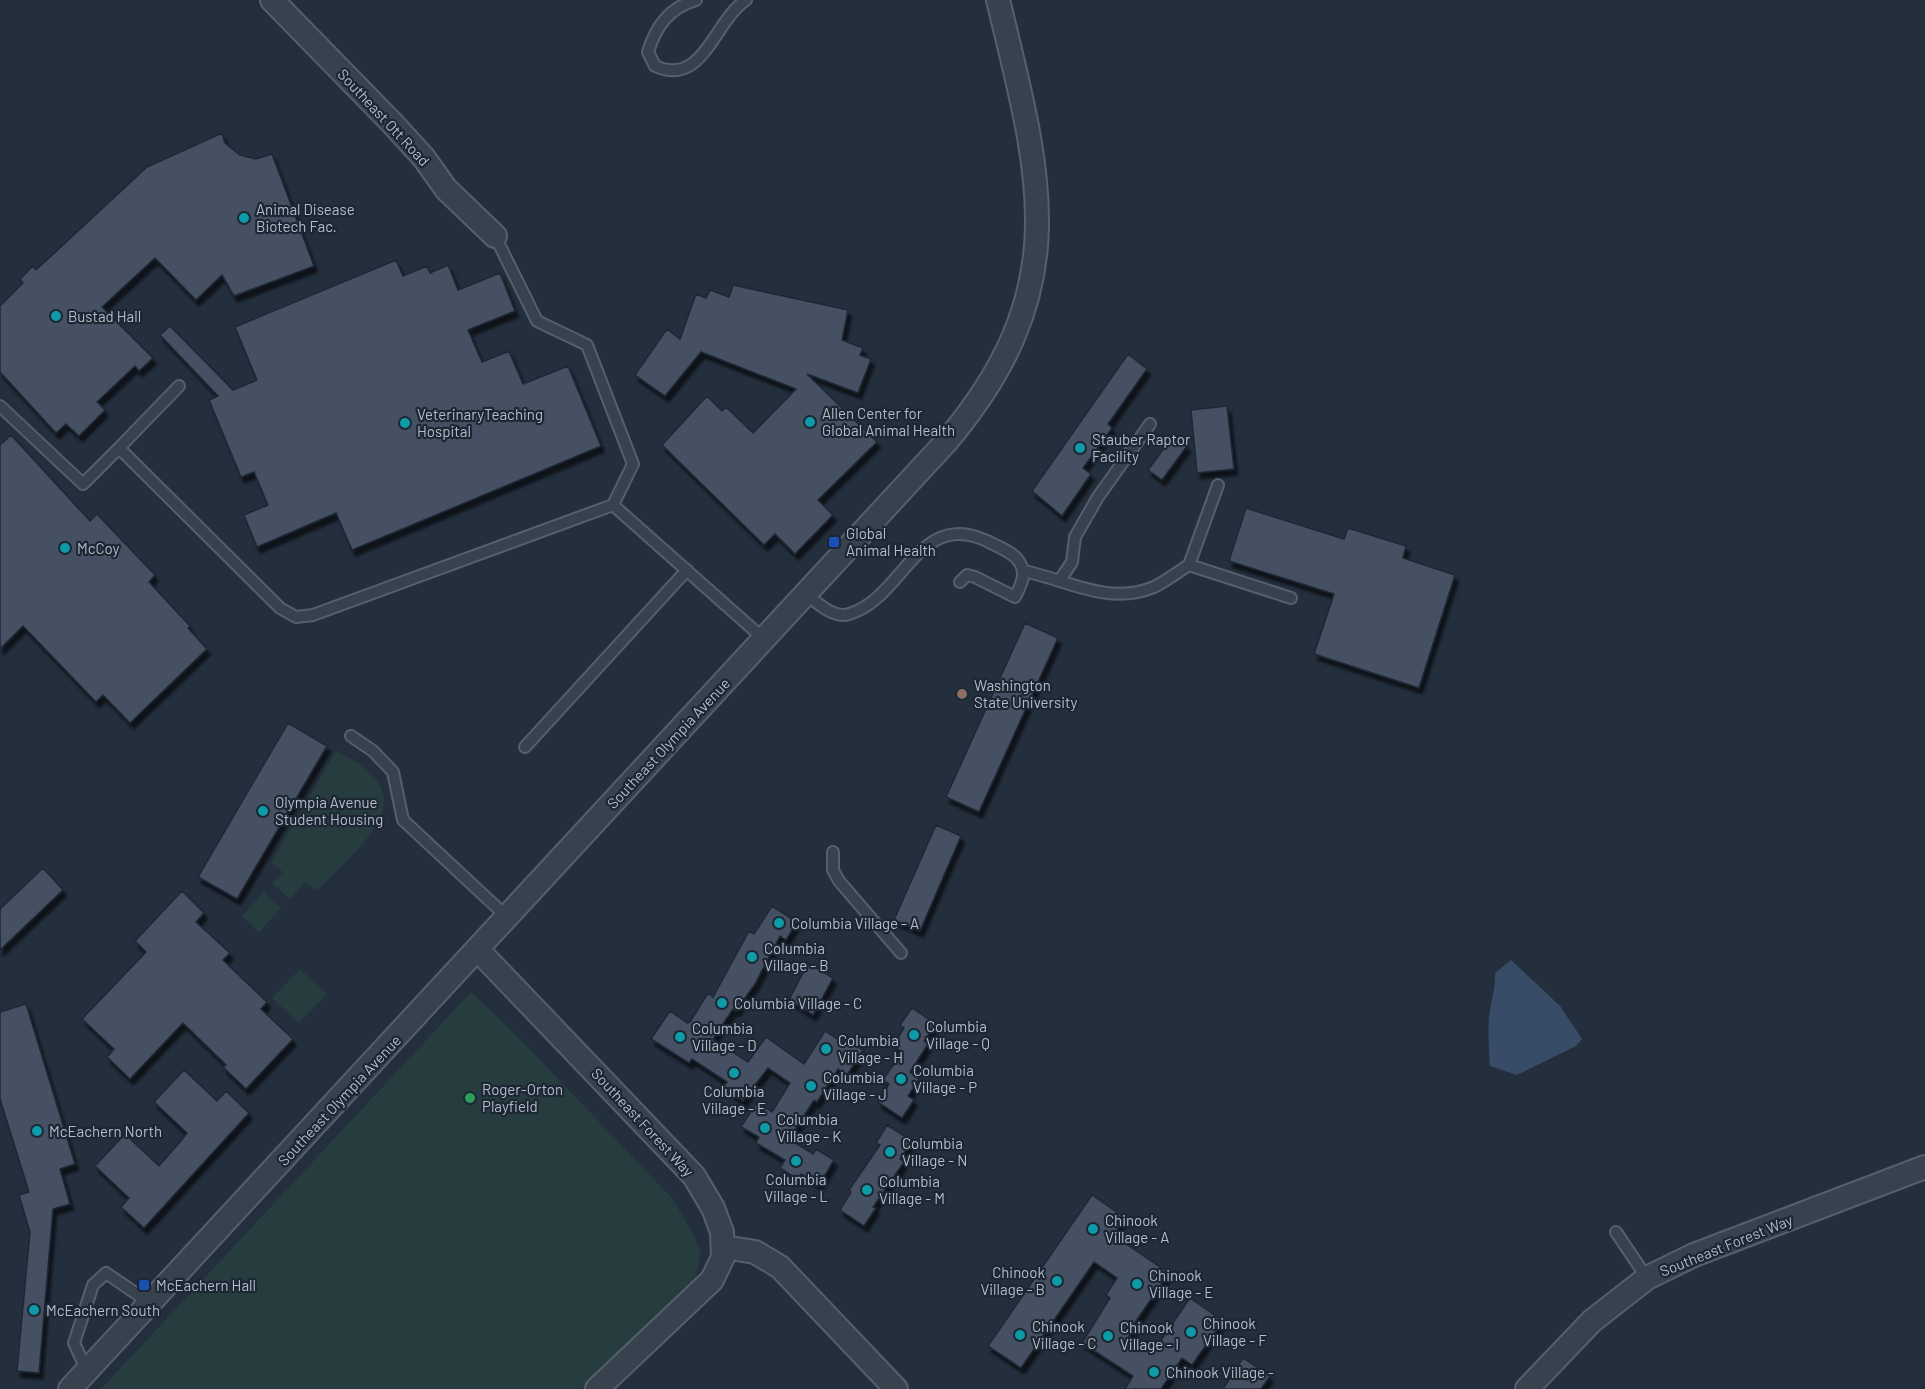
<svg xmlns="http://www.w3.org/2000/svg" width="1925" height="1389" viewBox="0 0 1925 1389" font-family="Barlow,sans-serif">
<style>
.green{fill:#263c3f}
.water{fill:#394c67}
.building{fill:#455162;stroke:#1f2835;stroke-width:1.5;filter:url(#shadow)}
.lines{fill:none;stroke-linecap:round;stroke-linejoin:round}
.lane-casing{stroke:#565f6c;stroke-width:14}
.street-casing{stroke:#565f6c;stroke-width:26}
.lane{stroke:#38414e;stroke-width:10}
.street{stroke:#38414e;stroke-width:22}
.culture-dot{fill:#0f9aa8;stroke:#1d2633;stroke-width:2}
.transit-dot{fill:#1a4fb4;stroke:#1d2633;stroke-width:2}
.education-dot{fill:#8d6e63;stroke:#1d2633;stroke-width:2}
.leisure-dot{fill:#2e9e5b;stroke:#1d2633;stroke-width:2}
.labels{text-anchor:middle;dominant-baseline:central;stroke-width:4.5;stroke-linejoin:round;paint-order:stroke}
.street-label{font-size:15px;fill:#b4bcc9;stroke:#1d2633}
.poi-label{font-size:15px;fill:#b4bcc9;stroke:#1d2633;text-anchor:start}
</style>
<defs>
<filter id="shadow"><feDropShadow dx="3.5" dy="6" stdDeviation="1.5" flood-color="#0009"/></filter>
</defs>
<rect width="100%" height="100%" fill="#242f3e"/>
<!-- green -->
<path class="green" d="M336 751C431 795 363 842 318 890L304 883 290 899 272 883 283 872 271 863Z
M264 892 281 908 259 932 242 916Z
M300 969 327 994 299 1023 272 998Z
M471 992 517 1036 672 1198 694 1235 701 1253 695 1283 582 1389H101Z"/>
<!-- water -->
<path class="water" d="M1511 960 1560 1006 1582 1039 1576 1046 1517 1075 1490 1066C1489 1051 1488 1035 1489 1019 1490 1003 1496 989 1495 973Z"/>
<!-- building -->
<path class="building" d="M222 133 225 143 240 155 256 159 272 154 314 266 234 296 222 275 196 300 155 258 102 307 153 358 139 371 135 366 97 402 105 410 79 436 66 424 56 433 0 372V306L23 283 20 279 33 266 36 270 147 167Z
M396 260 403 276 427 266 430 273 448 265 458 290 500 273 515 311 468 330 482 362 509 351 523 384 568 366 601 446 352 550 336 513 257 547 244 515 268 505 254 472 241 477 209 400 218 396 160 335 170 326 233 390 257 380 235 327Z
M733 285 848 310 842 340 863 348 860 355 871 359 858 393 807 374 877 442 818 500 833 515 795 554 775 534 764 545 662 445 707 396 722 411 726 407 753 433 796 389 701 352 665 396 635 375 667 329 680 339 696 294 706 298 710 290 729 297Z
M1128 354 1147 369 1108 424 1112 428 1083 468 1091 474 1062 516 1032 491Z
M1227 406 1234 469 1197 473 1191 410Z
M11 435 90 521 97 514 155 575 149 582 190 626 188 628 207 649 130 723 103 695 96 702 23 626 0 649V445Z
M1173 436 1187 446 1162 480 1148 470Z
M1246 508 1344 539 1348 528 1406 546 1403 558 1455 575 1419 688 1314 654 1334 594 1229 561Z
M1025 623 1058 638 979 812 946 797Z
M288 723 327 746 237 899 198 877Z
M936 825 961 836 920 931 894 920Z
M43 868 63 890 0 950V909Z
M182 891 204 913 196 922 230 953 223 960 267 1002 261 1009 293 1039 246 1089 223 1067 226 1065 183 1023 130 1079 107 1057 114 1049 82 1019 146 952 135 941Z
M772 906 797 922 786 940 780 936 755 984 736 1011 733 1009 713 1039 748 1062 766 1037 804 1064 825 1031 843 1043 845 1039 863 1050 847 1075 838 1069 817 1102 814 1100 789 1139 813 1154 816 1149 834 1160 819 1185 801 1174 797 1179 780 1168 785 1160 756 1143 759 1137 741 1127 757 1102 772 1112 790 1083 768 1068 743 1101 723 1087 727 1082 692 1059 689 1063 651 1039 670 1011 687 1023 690 1022 708 993 713 997 749 931 754 934Z
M808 963 833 978 813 1015 789 1000Z
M26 1004 75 1164 60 1169 70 1204 53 1209 39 1373 17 1371 30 1232 19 1195 29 1192 0 1099V1012Z
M912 1008 936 1024 924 1041 928 1044 910 1072 919 1079 908 1096 914 1100 902 1118 878 1102 889 1084 883 1080 902 1052 893 1046 904 1028 900 1025Z
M184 1070 217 1101 226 1091 249 1113 144 1228 121 1207 129 1198 95 1166 125 1134 159 1166 180 1142 187 1133 154 1102Z
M887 1125 912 1141 900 1159 904 1162 873 1207 876 1208 864 1226 840 1210 851 1192 849 1190 880 1145 876 1143Z
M1092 1195 1125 1218 1113 1235 1169 1273 1132 1327 1134 1329 1129 1336 1153 1352 1190 1298 1223 1321 1192 1365 1182 1358 1161 1389H1125L1133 1376 1082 1343 1110 1298 1106 1295 1117 1278 1094 1262 1021 1368 988 1346Z
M1243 1358 1270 1376 1261 1389H1223Z"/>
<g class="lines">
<!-- lane casing -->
<g class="lane-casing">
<path id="lane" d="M696 0C669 8 656 26 648 52L655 66C703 88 714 21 746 0
M495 236 537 321 587 345 633 464 613 505
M0 406 83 484 119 448 280 608 296 617 313 615 613 505 764 639
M119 448 179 386
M1189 565 1218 485
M1024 571C1067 580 1109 606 1154 587 1166 581 1178 572 1189 565L1291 598
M1060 580 1072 562 1075 537 1098 497 1150 424
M806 594C817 603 834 619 849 614 903 599 918 508 987 541 998 547 1011 551 1018 560 1028 573 1021 585 1015 597L975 577 967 575 960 582
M351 736 373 751 393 772 403 820 508 918
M525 747 687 570
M833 852V870L839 881 901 953
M1616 1232 1647 1278
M87 1371 74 1343 93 1285 106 1273 150 1303"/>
</g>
<!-- street casing -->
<g class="street-casing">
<path id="street" d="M272 0 393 124 424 158 446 189 495 236
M478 950 694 1176 713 1208 722 1232 723 1257 712 1280 597 1389
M724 1247 755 1252 780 1267 896 1389
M70 1389 946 442C1076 288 1041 178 998 0
M1527 1389 1592 1321 1647 1278 1694 1255 1925 1167"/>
</g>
<!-- lane -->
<use href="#lane" class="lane"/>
<!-- street -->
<use href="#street" class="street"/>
</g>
<!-- markers -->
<g class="culture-dot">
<circle cx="244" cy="218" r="6"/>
<circle cx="56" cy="316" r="6"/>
<circle cx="810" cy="422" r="6"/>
<circle cx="405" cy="423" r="6"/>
<circle cx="1080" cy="448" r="6"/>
<circle cx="65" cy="548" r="6"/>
<circle cx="263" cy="811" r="6"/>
<circle cx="779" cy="923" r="6"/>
<circle cx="752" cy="957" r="6"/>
<circle cx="722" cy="1003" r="6"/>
<circle cx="914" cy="1035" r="6"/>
<circle cx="680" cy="1037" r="6"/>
<circle cx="826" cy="1049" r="6"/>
<circle cx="734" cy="1073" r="6"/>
<circle cx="901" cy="1079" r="6"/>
<circle cx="811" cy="1086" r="6"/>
<circle cx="765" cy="1128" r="6"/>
<circle cx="37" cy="1131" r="6"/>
<circle cx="890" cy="1152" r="6"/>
<circle cx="796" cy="1161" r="6"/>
<circle cx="867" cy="1190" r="6"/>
<circle cx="1093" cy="1229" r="6"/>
<circle cx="1057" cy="1281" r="6"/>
<circle cx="1137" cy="1284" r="6"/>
<circle cx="34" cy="1310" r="6"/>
<circle cx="1191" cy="1332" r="6"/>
<circle cx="1020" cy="1335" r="6"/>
<circle cx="1108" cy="1336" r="6"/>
<circle cx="1154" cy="1372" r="6"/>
</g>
<g class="transit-dot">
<rect x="828" y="536" width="12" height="12" rx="3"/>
<rect x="138" y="1279" width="12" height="12" rx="3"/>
</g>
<circle class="education-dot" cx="962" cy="694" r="6"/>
<circle class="leisure-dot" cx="470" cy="1098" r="6"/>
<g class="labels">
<!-- street labels -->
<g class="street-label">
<text transform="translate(384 117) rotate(47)">Southeast Ott Road</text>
<text transform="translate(668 743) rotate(-47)">Southeast Olympia Avenue</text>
<text transform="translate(339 1100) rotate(-47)">Southeast Olympia Avenue</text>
<text transform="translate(643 1122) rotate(47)">Southeast Forest Way</text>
<text transform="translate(1726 1245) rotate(-22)">Southeast Forest Way</text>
</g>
<!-- poi labels -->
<g class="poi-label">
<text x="256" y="209">Animal Disease<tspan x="256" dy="17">Biotech Fac.</tspan></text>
<text x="68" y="316">Bustad Hall</text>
<text x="822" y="413">Allen Center for<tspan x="822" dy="17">Global Animal Health</tspan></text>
<text x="417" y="414">VeterinaryTeaching<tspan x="417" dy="17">Hospital</tspan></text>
<text x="1092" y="439">Stauber Raptor<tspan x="1092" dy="17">Facility</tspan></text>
<text x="846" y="533">Global<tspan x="846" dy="17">Animal Health</tspan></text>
<text x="77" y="548">McCoy</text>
<text x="974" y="685">Washington<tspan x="974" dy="17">State University</tspan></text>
<text x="275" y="802">Olympia Avenue<tspan x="275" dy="17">Student Housing</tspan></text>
<text x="791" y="923">Columbia Village - A</text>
<text x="764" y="948">Columbia<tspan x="764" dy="17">Village - B</tspan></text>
<text x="734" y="1003">Columbia Village - C</text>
<text x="926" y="1026">Columbia<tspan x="926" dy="17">Village - Q</tspan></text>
<text x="692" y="1028">Columbia<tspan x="692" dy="17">Village - D</tspan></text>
<text x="838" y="1040">Columbia<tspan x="838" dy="17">Village - H</tspan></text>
<text x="913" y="1070">Columbia<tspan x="913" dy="17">Village - P</tspan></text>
<text x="823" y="1077">Columbia<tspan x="823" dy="17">Village - J</tspan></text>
<text x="482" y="1089">Roger-Orton<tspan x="482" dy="17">Playfield</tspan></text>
<text x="734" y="1091" text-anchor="middle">Columbia<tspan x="734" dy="17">Village - E</tspan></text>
<text x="777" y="1119">Columbia<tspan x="777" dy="17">Village - K</tspan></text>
<text x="49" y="1131">McEachern North</text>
<text x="902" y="1143">Columbia<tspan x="902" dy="17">Village - N</tspan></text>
<text x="796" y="1179" text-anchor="middle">Columbia<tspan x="796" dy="17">Village - L</tspan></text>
<text x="879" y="1181">Columbia<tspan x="879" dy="17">Village - M</tspan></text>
<text x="1105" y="1220">Chinook<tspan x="1105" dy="17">Village - A</tspan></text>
<text x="1045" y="1272" text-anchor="end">Chinook<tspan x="1045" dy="17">Village - B</tspan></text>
<text x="1149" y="1275">Chinook<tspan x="1149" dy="17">Village - E</tspan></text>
<text x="156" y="1285">McEachern Hall</text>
<text x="46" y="1310">McEachern South</text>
<text x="1203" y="1323">Chinook<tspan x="1203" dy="17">Village - F</tspan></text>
<text x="1032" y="1326">Chinook<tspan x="1032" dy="17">Village - C</tspan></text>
<text x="1120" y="1327">Chinook<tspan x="1120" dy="17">Village - I</tspan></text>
<text x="1166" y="1372">Chinook Village -</text>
</g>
</g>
</svg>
